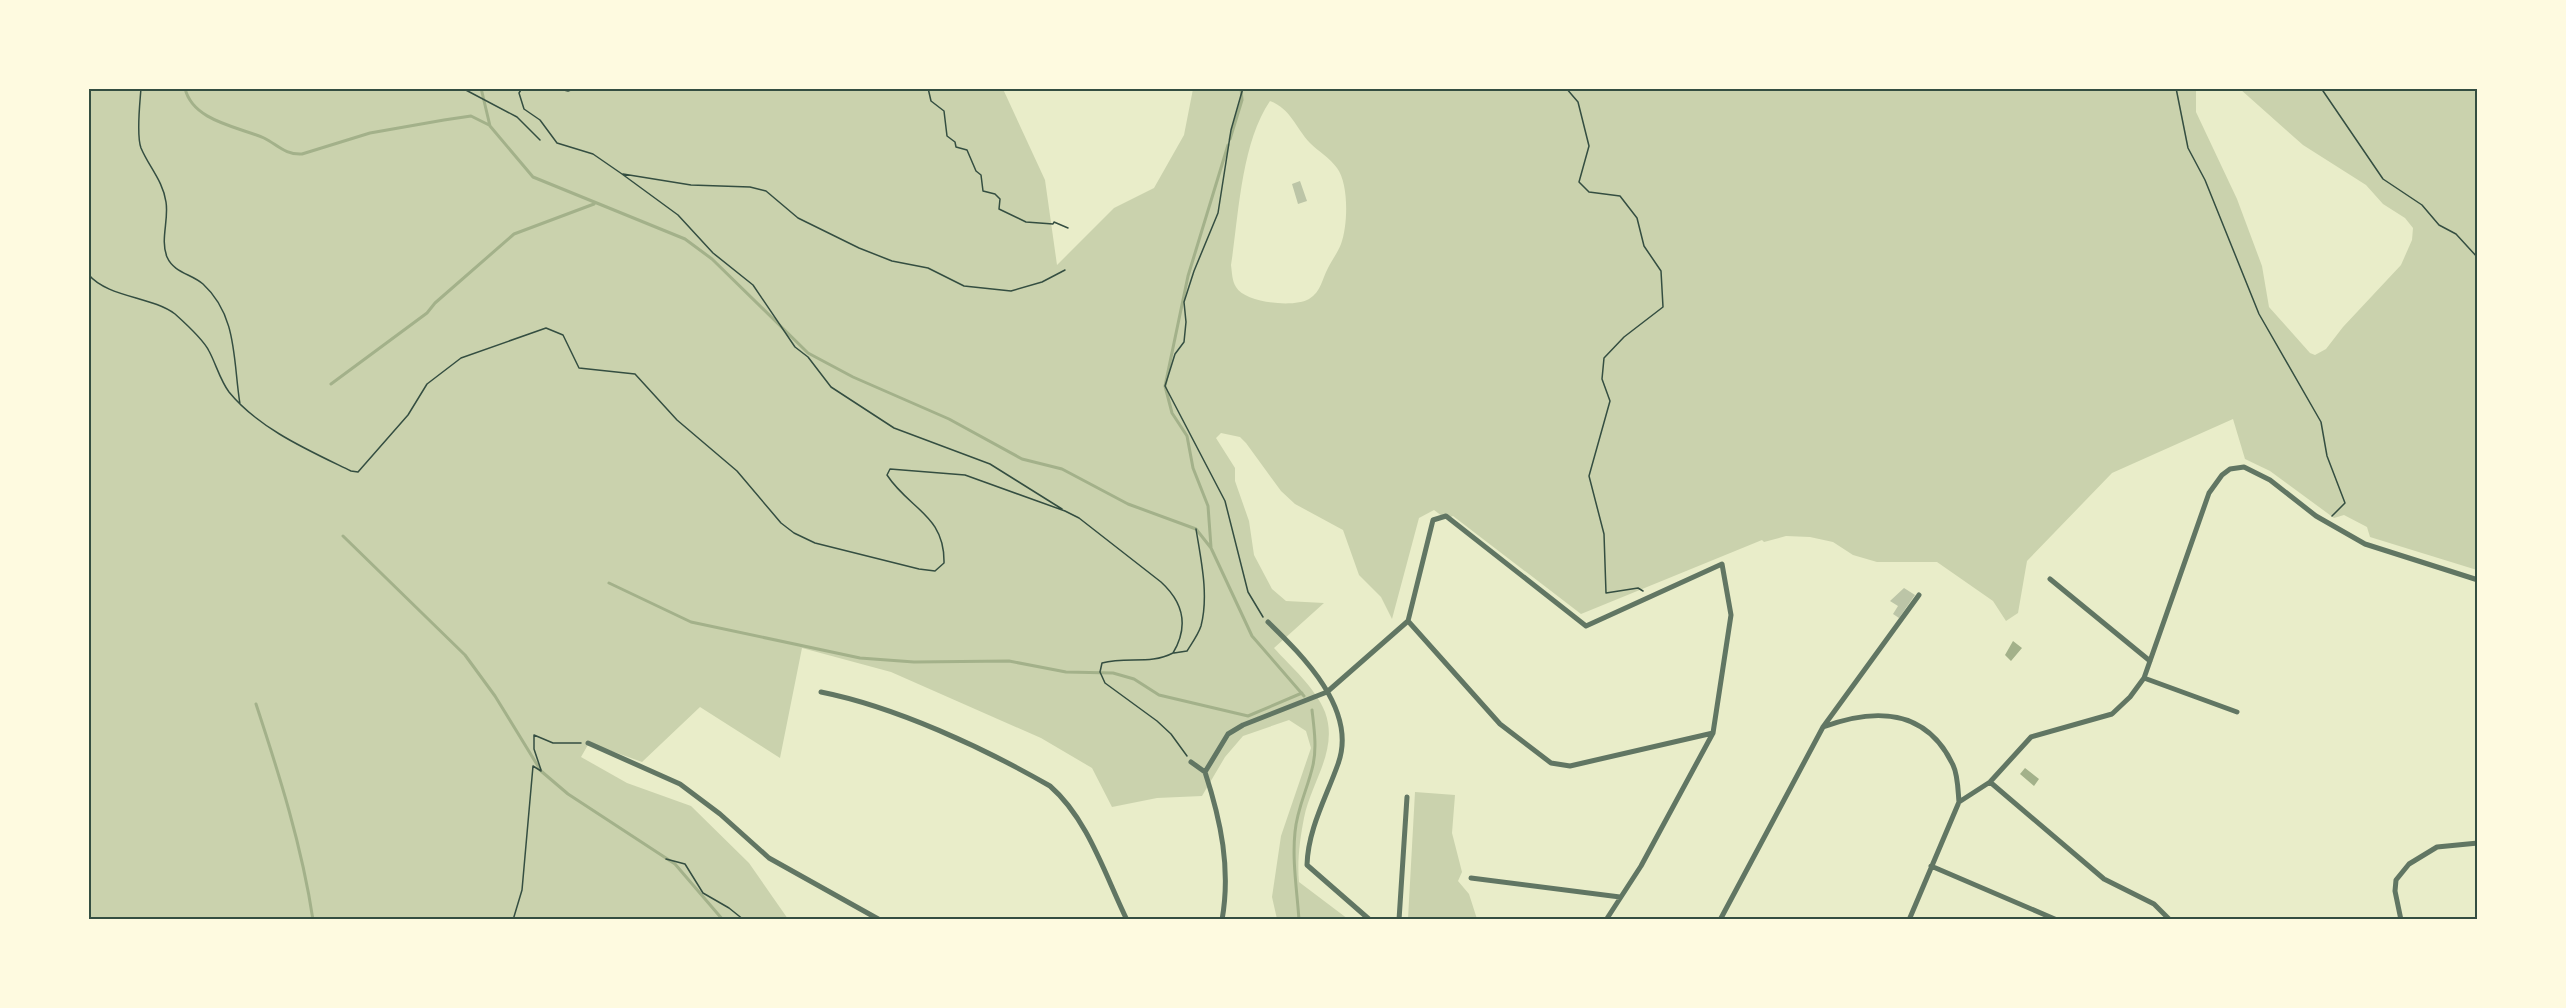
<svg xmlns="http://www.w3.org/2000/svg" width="2566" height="1008" viewBox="0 0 2566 1008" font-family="'DejaVu Sans',sans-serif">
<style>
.green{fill:#cad2ad;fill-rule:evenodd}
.water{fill:#a3b18a}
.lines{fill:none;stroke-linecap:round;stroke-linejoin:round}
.stream{stroke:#a3b18a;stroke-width:3}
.building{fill:#bcc5a7}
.path{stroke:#344e41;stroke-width:1.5}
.minor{stroke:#617663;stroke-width:5}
.neatline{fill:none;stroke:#344e41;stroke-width:2}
</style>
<rect width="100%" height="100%" fill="#e9edc9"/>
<!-- green -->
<path class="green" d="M88 89H1003L1045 180 1057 265 1114 208 1154 188 1184 135 1193 89H2196V112L2237 199 2262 266 2269 307 2310 353 2315 355 2326 349 2343 327 2401 265 2412 240 2413 228 2405 218 2383 204 2366 185 2303 145 2240 89H2477V570L2370 537 2367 527 2344 515 2334 518 2270 471 2245 459 2233 419 2112 473 2027 561 2018 613 2006 621 1993 601 1937 562H1877L1853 555 1833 542 1810 537 1786 536 1764 542 1762 540 1581 614 1453 516 1446 519 1434 510 1419 518 1392 619 1381 597 1359 575 1343 530 1295 504 1281 491 1246 443 1240 437 1221 433 1216 438 1235 468V481L1249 521 1254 555 1272 589 1286 601 1324 603 1274 648C1291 667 1315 687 1325 712 1339 750 1311 782 1304 818 1300 838 1297 861 1299 882L1348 919H1277L1272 897 1281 836 1311 748 1306 731 1289 720 1243 736 1225 757 1202 796 1157 798 1112 807 1092 768 1041 738 891 672 802 648 780 758 700 707 642 762 589 743 581 757 627 783 691 806 749 863 788 919H89ZM1270 101C1291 109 1295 127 1310 143 1318 151 1330 158 1337 168 1349 184 1348 225 1341 244 1338 252 1332 260 1328 268 1322 279 1321 292 1309 299 1294 308 1245 303 1236 287 1232 281 1232 272 1231 265 1239 214 1241 144 1270 101Z
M1415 792 1455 795 1452 833 1462 872 1458 881 1469 894 1477 919H1408Z"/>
<!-- water -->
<path class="water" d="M2013 641 2022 648 2011 661 2005 655Z
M2025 768 2039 779 2034 786 2020 774Z"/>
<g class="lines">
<!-- stream -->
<path class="stream" d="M185 88C192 121 239 127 264 138 278 145 285 155 302 154L370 133 444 120 471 116 489 125
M481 88 490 126 533 177 685 239 712 259 808 353 853 377 949 419 1022 459 1062 469 1128 504 1196 529 1211 548 1252 636 1304 696
M1230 139 1242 100 1241 88
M331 384 427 313 435 303 514 234 594 204
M343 536 465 655 495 696 541 771 568 794 675 864 723 920
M1211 547 1208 506 1193 468 1187 436 1172 413 1165 386 1188 276 1228 145
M609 583 691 622 860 658 914 662 1009 661 1066 672 1113 673 1134 679 1159 695 1248 716 1302 693
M256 704C279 774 302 846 313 920
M1299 920C1297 890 1292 861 1295 832 1297 808 1308 788 1313 765 1317 747 1314 728 1312 710"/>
</g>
<!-- building -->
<path class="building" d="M1300 181 1307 201 1298 204 1292 184Z
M1904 588 1915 595 1899 618 1893 614 1898 606 1890 601Z"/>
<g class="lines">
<!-- path -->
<path class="path" d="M141 88C140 103 136 135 141 148 149 167 163 181 166 202 169 220 160 240 167 257 174 273 192 274 203 284 238 316 233 362 240 404
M462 88 517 117 540 140
M522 88 519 93 524 109 540 120 557 143 593 154 622 174 678 215 713 253 753 285 795 347 808 357 831 387 894 428 990 464 1062 509
M555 88 568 91 577 88
M928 88 931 101 944 111 947 136 955 142 956 147 967 150 976 171 981 175 983 191 995 194 1000 199 999 209 1026 222 1053 224 1054 222 1068 228
M1243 88 1231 130 1218 213 1194 271 1184 302 1186 322 1184 342 1175 354 1165 386 1225 501 1248 592 1263 617
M1566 88 1578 102 1589 146 1579 182 1589 192 1620 196 1637 218 1644 246 1661 271 1663 307 1624 337 1604 358 1602 379 1610 401 1589 476 1604 534 1606 593 1638 588 1643 591
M2176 88 2188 148 2205 180 2259 314 2321 422 2327 456 2345 503 2332 516
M2321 88 2383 179 2422 205 2439 225 2456 234 2478 258
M623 174 691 185 750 187 766 191 798 218 859 248 892 261 928 268 964 286 1011 291 1042 282 1065 270
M88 274C108 298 151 296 175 314 185 323 203 339 209 351 216 364 220 380 229 392 259 429 310 451 351 471L358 472 408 415 427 384 461 358 546 328 563 335 579 368 635 374 677 420 737 471 781 523 794 533 815 543 919 569 935 571 944 563C945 515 909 509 887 475L890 469 965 475 1065 511 1079 518 1161 582C1184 603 1189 626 1173 653 1150 665 1127 656 1102 663L1100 672 1105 683 1157 721 1171 734 1187 756
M1174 653 1187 651C1192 643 1198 635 1201 626 1209 595 1201 560 1196 529
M541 770 534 749V735L553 743H581
M666 859 685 864 703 893 729 908 744 920
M513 920 522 890 533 766 541 771"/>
<!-- minor -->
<path class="minor" d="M2050 579 2150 661
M1408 621 1500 724 1551 763 1570 766 1713 733
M1268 622C1303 656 1358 710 1338 764 1326 798 1308 829 1307 865L1370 920
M2144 678 2237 712
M821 692C896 707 984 748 1050 786 1088 819 1105 875 1127 920
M1823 727C1874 708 1926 708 1953 765 1958 775 1958 791 1959 802
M588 743 680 784 720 814 769 858 880 920
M1191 762 1205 772
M1205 772 1228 734 1243 725 1327 692 1408 621 1433 520 1446 516 1586 626 1722 564 1731 615 1713 733 1641 866 1606 920
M1205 772C1221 821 1231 869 1222 920
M1990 782 2104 879 2154 904 2170 920
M1959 802 1990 782 2031 737 2112 714 2130 697 2144 678 2150 661 2209 493 2222 475 2230 469 2244 467 2270 480 2316 516 2365 544 2478 580
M1931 866 2057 920
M1471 878 1620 897
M1399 920 1407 797
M1720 920 1823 727 1919 595
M1909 920 1959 802
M2401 920 2395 891 2396 880 2409 864 2437 847 2478 843"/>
</g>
<!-- border -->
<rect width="2566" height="1008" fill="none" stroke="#fefae0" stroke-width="180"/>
<rect x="90" y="90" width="2386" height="828" class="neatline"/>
</svg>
